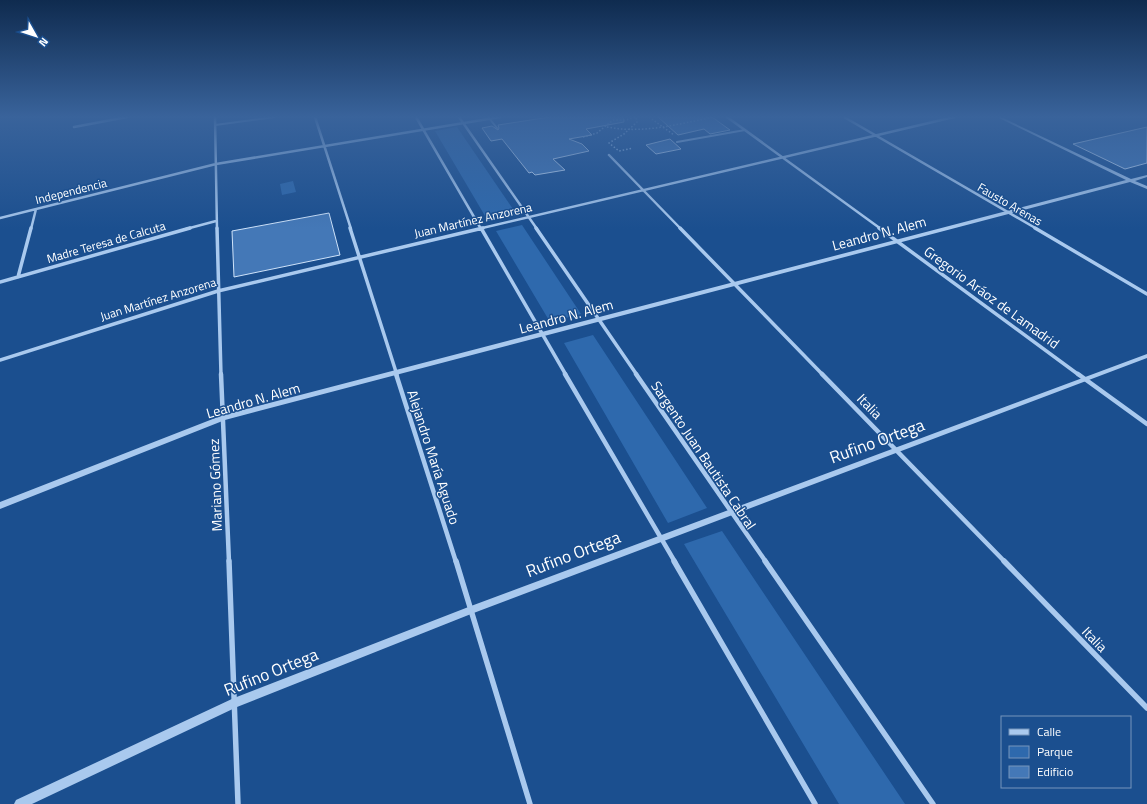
<svg xmlns="http://www.w3.org/2000/svg" width="1147" height="804" viewBox="0 0 1147 804" font-family="'Titillium Web',sans-serif">
<style>
.green{fill:#2e69ad}
.building{fill:#4478b7;stroke:#cfe3fa}
.lines{fill:none;stroke-linecap:round;stroke-linejoin:round}
.path{stroke:#a9c9ee;stroke-width:1.5;stroke-dasharray:1.5 2;stroke-linecap:butt}
.service{stroke:#a9c9ee;stroke-width:2}
.minor-far3{stroke:#a9c9ee;stroke-width:2.5}
.minor-far2{stroke:#a9c9ee;stroke-width:3.5}
.minor-far1{stroke:#a9c9ee;stroke-width:4.5}
.minor{stroke:#a9c9ee;stroke-width:5.5}
.tertiary{fill:#a9c9ee;fill-rule:evenodd}
.labels{text-anchor:middle;dominant-baseline:central;stroke-width:3;stroke-linejoin:round;paint-order:stroke}
.far-street-label{font-size:12px;fill:#fff;stroke:#1b4f8f}
.street-label{font-size:14px;fill:#fff;stroke:#1b4f8f}
.near-street-label{font-size:17px;fill:#fff;stroke:#1b4f8f}
</style>
<rect width="100%" height="100%" fill="#1b4f8f"/>
<!-- green -->
<path class="green" d="M457 127 517 215 488 221 435 131Z
M293 181 296 192 282 195 280 184Z
M522 225 581 314 550 322 496 231Z
M593 335 707 508 668 523 564 343Z
M722 531 905 804H839L684 544Z"/>
<!-- building -->
<path class="building" d="M550 117H623L624 122 586 129 592 135 569 139 582 144 589 151 553 159 565 170 535 175 532 172 529 173 502 139 491 141 482 128 492 126 498 130 499 128 498 125Z
M658 117H712L730 130 710 134 704 129 678 135Z
M1147 127V163L1125 169 1073 144Z
M670 139 681 149 656 154 646 145Z
M329 213 340 255 234 277 232 231Z"/>
<g class="lines">
<!-- path -->
<path class="path" d="M649 117 674 135
M607 127C644 134 678 124 714 117
M583 137 597 133 613 120H626L636 117 637 122 624 134 609 143 619 151 633 148"/>
<!-- service -->
<path class="service" d="M489 118 497 128
M215 125 275 117
M677 142 745 130"/>
<!-- minor-far3 -->
<path class="minor-far3" d="M215 117 217 229
M315 117 351 229
M416 117 481 229
M459 117 537 229
M727 117 881 229
M844 117 1037 229
M74 127 127 117
M609 155 681 229
M0 218 216 164 500 117
M31 229 36 209
M186 229 216 221
M478 229 954 117"/>
<!-- minor-far2 -->
<path class="minor-far2" d="M217 228 221 375
M350 228 397 375
M481 228 566 375
M536 228 637 375
M680 228 823 375
M879 228 1079 375
M1035 228 1147 294
M18 277 31 228
M0 282 190 228
M0 360 218 291 483 228"/>
<!-- minor-far1 -->
<path class="minor-far1" d="M221 374 229 562
M396 374 456 562
M565 374 675 562
M636 374 766 562
M822 374 1005 562
M1078 374 1147 424"/>
<!-- minor -->
<path class="minor" d="M229 561 238 804
M456 561 530 804
M674 561 815 804
M765 561 933 804
M1004 561 1147 708"/>
<!-- tertiary -->
<path class="tertiary" d="M997 117H1001L1131 179 1147 175V177L1135 181 1147 186V189L1130 182 225 420 0 509V502L223 415 1126 180Z
M1147 354V358L471 614 237 707 32 804H14L16 800 234 698 471 606Z"/>
</g>
<!-- sky -->
<linearGradient id="sky" x2="0" y2="1"><stop stop-color="#0f2b4f"/><stop offset="0.51" stop-color="#39639b"/><stop offset="1" stop-color="#39639b" stop-opacity="0"/></linearGradient>
<rect width="1147" height="229" fill="url(#sky)"/>
<g class="labels">
<!-- far-street labels -->
<g class="far-street-label">
<text transform="translate(71 191) rotate(-14)">Independencia</text>
<text transform="translate(1010 204) rotate(30)">Fausto Arenas</text>
<text transform="translate(473 220) rotate(-13)">Juan Martínez Anzorena</text>
<text transform="translate(106 242) rotate(-16)">Madre Teresa de Calcuta</text>
<text transform="translate(158 299) rotate(-17)">Juan Martínez Anzorena</text>
</g>
<!-- street labels -->
<g class="street-label">
<text transform="translate(879 233) rotate(-15)">Leandro N. Alem</text>
<text transform="translate(992 297) rotate(36)">Gregorio Aráoz de Lamadrid</text>
<text transform="translate(566 316) rotate(-15)">Leandro N. Alem</text>
<text transform="translate(253 400) rotate(-16)">Leandro N. Alem</text>
<text transform="translate(870 406) rotate(46)">Italia</text>
<text transform="translate(704 455) rotate(56)">Sargento Juan Bautista Cabral</text>
<text transform="translate(434 457) rotate(72)">Alejandro María Aguado</text>
<text transform="translate(215 485) rotate(-92)">Mariano Gómez</text>
<text transform="translate(1095 639) rotate(46)">Italia</text>
</g>
<!-- near-street labels -->
<g class="near-street-label">
<text transform="translate(877 441) rotate(-20)">Rufino Ortega</text>
<text transform="translate(573 554) rotate(-21)">Rufino Ortega</text>
<text transform="translate(271 672) rotate(-22)">Rufino Ortega</text>
</g>
</g>
<!-- legend -->
<rect x="1001" y="716" width="130" height="72" fill="#1b4f8f" stroke="#7695bc"/>
<rect x="1009" y="729" width="20" height="6" fill="#a9c9ee" stroke="#7695bc"/>
<text x="1037" y="736" font-size="12" fill="#ffffff">Calle</text>
<rect x="1009" y="746" width="20" height="12" fill="#2e69ad" stroke="#7695bc"/>
<text x="1037" y="756" font-size="12" fill="#ffffff">Parque</text>
<rect x="1009" y="766" width="20" height="12" fill="#4478b7" stroke="#7695bc"/>
<text x="1037" y="776" font-size="12" fill="#ffffff">Edificio</text>
<!-- north arrow -->
<g transform="translate(36 36) rotate(129)" stroke="#1b4f8f" stroke-width="3" paint-order="stroke">
<path d="M0-3L7 15L0 10L-7 15Z" fill="#ffffff"/>
<text y="-6" font-size="11" font-weight="bold" text-anchor="middle" fill="#ffffff">N</text>
</g>
</svg>
